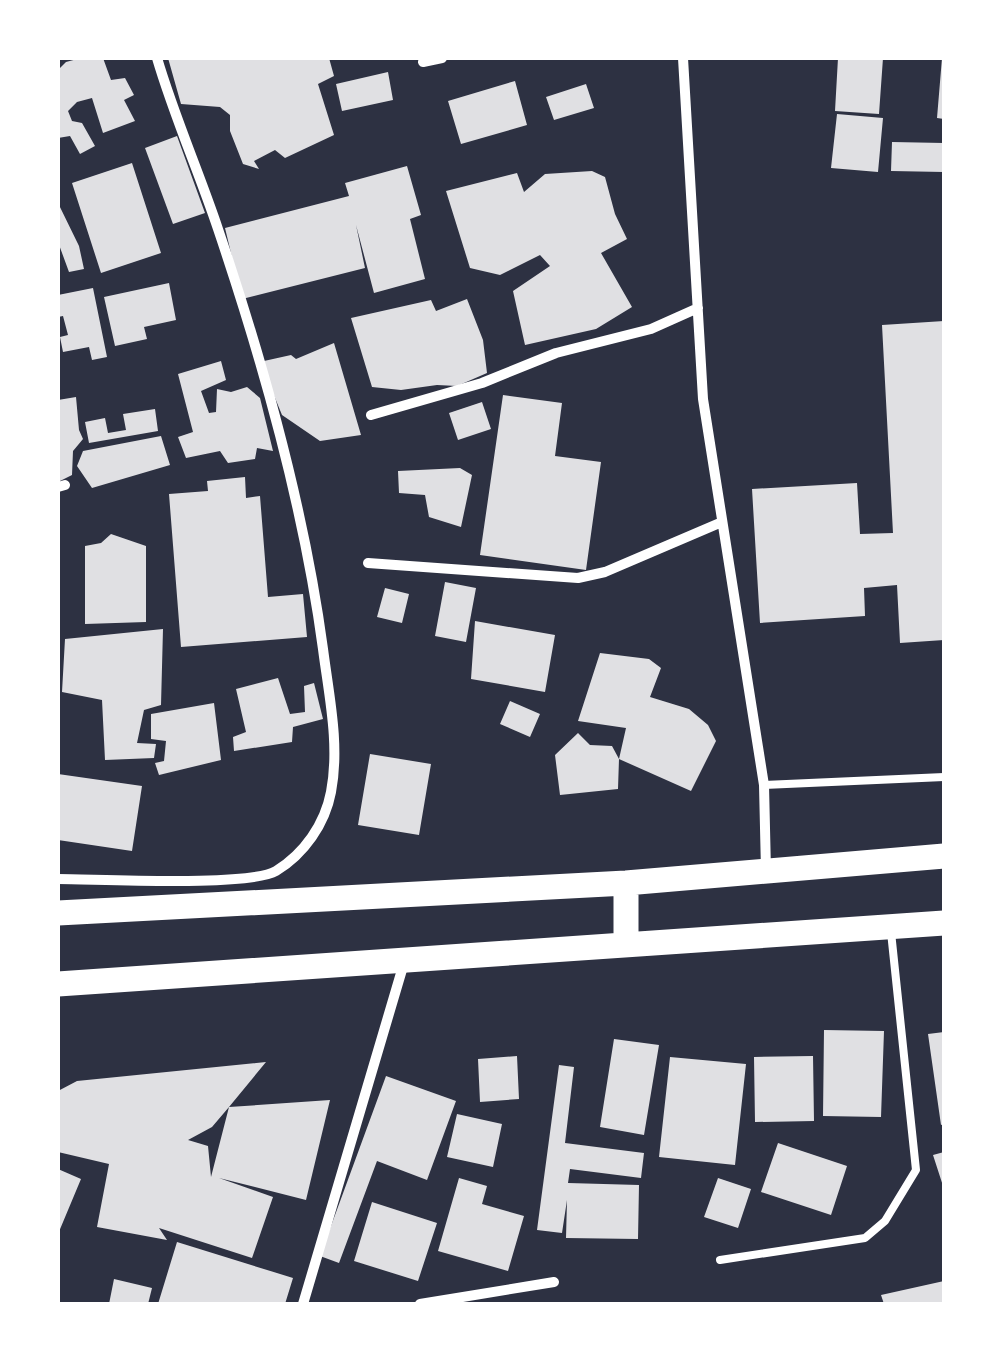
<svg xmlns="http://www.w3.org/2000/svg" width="1002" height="1362" viewBox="0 0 1002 1362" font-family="'DejaVu Sans',sans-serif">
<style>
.building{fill:#e0e0e3;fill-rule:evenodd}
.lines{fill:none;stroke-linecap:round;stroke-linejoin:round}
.service{stroke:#fff;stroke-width:8}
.minor{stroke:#fff;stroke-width:10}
.primary{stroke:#fff;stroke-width:25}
</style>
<rect width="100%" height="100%" fill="#2d3142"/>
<!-- building -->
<path class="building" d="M81 58H103L111 80 125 78 134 95 124 100 135 121 103 133 92 98 77 102 68 111 72 121 82 123 95 146 80 154 70 136 58 138V70L66 62Z
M168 58H329L334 76 318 84 334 135 285 158 275 150 254 161 259 169 243 164 230 131V115L220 107 181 104Z
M838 58H883L879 114 835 111Z
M942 58H944V119L937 118Z
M388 72 393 100 342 111 336 84Z
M515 81 527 125 461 144 448 101Z
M586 84 594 108 554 120 546 97Z
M837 114 883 118 878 172 831 168Z
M177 136 205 213 173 224 145 148Z
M892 142 944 143V172L891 171Z
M132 163 161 253 101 273 72 183Z
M407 166 421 215 410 219 425 279 374 293 356 225 365 268 242 299 225 228 349 196 345 183Z
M592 171 605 177 615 214 627 239 601 253 632 307 596 329 525 345 513 291 550 266 540 255 500 275 470 268 446 191 517 173 524 192 545 174Z
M58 203 79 246 84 269 69 272 58 242Z
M169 283 176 320 144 327 147 339 115 346 104 297Z
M93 288 107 357 92 360 89 347 63 352 60 337 68 335 63 316 58 317V295Z
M467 299 483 340 487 373 457 386 437 385 401 390 372 387 351 318 431 300 436 311Z
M944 321V640L900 643 897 585 864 588 865 616 760 623 752 489 857 483 860 534 893 533 882 325Z
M334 343 361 435 320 441 282 415 264 371V361L291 355 296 359Z
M221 361 226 380 201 391 209 413 216 412 217 389 231 392 247 387 260 398 273 451 257 448 255 459 228 463 220 451 186 458 178 437 193 432 178 374Z
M503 395 562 403 555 456 601 462 586 570 480 555Z
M76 397 79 430 83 439 73 451 72 475 58 482V400Z
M482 402 491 429 458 440 449 413Z
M155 409 158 431 89 443 85 422 105 418 108 433 126 430 123 414Z
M161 436 170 465 92 488 77 466 83 451Z
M460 468 472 475 461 527 429 517 425 495 399 493 398 471Z
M245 477 246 498 260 496 268 597 303 594 307 637 181 647 169 494 208 491 207 481Z
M111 534 146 546V622L85 624V546L101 543Z
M445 582 476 588 466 642 435 636Z
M385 588 409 594 402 623 377 617Z
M475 621 555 635 545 692 471 679Z
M163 629 161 705 144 710 137 743 156 744 154 758 105 760 102 700 62 692 65 639Z
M600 653 649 659 661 668 650 697 689 709 708 725 716 741 691 791 619 759 626 728 578 721Z
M278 678 290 714 305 712 304 686 314 683 323 719 293 727 292 742 234 751 233 737 246 732 236 689Z
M510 701 540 714 530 737 500 724Z
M214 703 221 760 159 775 155 763 164 761 166 741 151 739V714Z
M578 733 590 745 612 746 619 759 618 789 560 795 555 755Z
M370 754 431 764 419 835 358 825Z
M58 774 142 786 132 851 58 840Z
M824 1030 884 1031 881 1117 823 1116Z
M944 1032V1124L941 1125 928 1034Z
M614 1039 659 1045 644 1135 600 1127Z
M517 1056 519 1099 480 1102 478 1059Z
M813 1056 814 1121 755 1122 754 1057Z
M670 1057 746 1064 735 1165 659 1157Z
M266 1062 229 1107 330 1100 306 1200 219 1178 273 1197 252 1258 159 1228 167 1240 97 1227 109 1164 58 1152V1091L77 1081ZM229 1107 211 1177 208 1146 188 1140 212 1127Z
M559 1065 574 1067 565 1143 644 1153 641 1178 570 1169 568 1183 639 1185 638 1239 566 1238 567 1200 562 1233 537 1230Z
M386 1076 456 1101 427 1180 377 1161 339 1263 320 1256Z
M457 1114 502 1124 493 1167 447 1157Z
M778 1143 847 1166 831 1215 761 1192Z
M944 1152V1189L933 1155Z
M58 1169 81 1179 58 1234Z
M459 1178 487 1186 482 1204 524 1216 508 1271 438 1251Z
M718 1178 751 1189 738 1228 704 1217Z
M372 1202 437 1223 418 1281 354 1261Z
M177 1242 293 1278 285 1304H158Z
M114 1279 152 1288 148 1304H109Z
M944 1281V1304H884L881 1295Z"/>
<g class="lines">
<!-- service -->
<path class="service" d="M764 785 944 777
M720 1260 865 1238 885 1221 916 1170 891 932"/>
<!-- minor -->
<path class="minor" d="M683 58 703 399 764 785 766 871
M423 62 442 58
M371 415 482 383 556 353 651 329 698 308
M58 487 65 485
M368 563 578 578 605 572 722 522
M58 879C99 879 249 887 276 871 304 854 325 824 331 792 340 745 329 696 323 649 304 507 264 365 218 229 199 172 174 116 157 58
M303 1304 404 963
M420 1304 554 1282"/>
<!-- primary -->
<path class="primary" d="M58 913 626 883 944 856
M626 945V883
M58 984 944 923"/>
</g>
<!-- border -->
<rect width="1002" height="1362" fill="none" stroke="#ffffff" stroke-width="120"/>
</svg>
